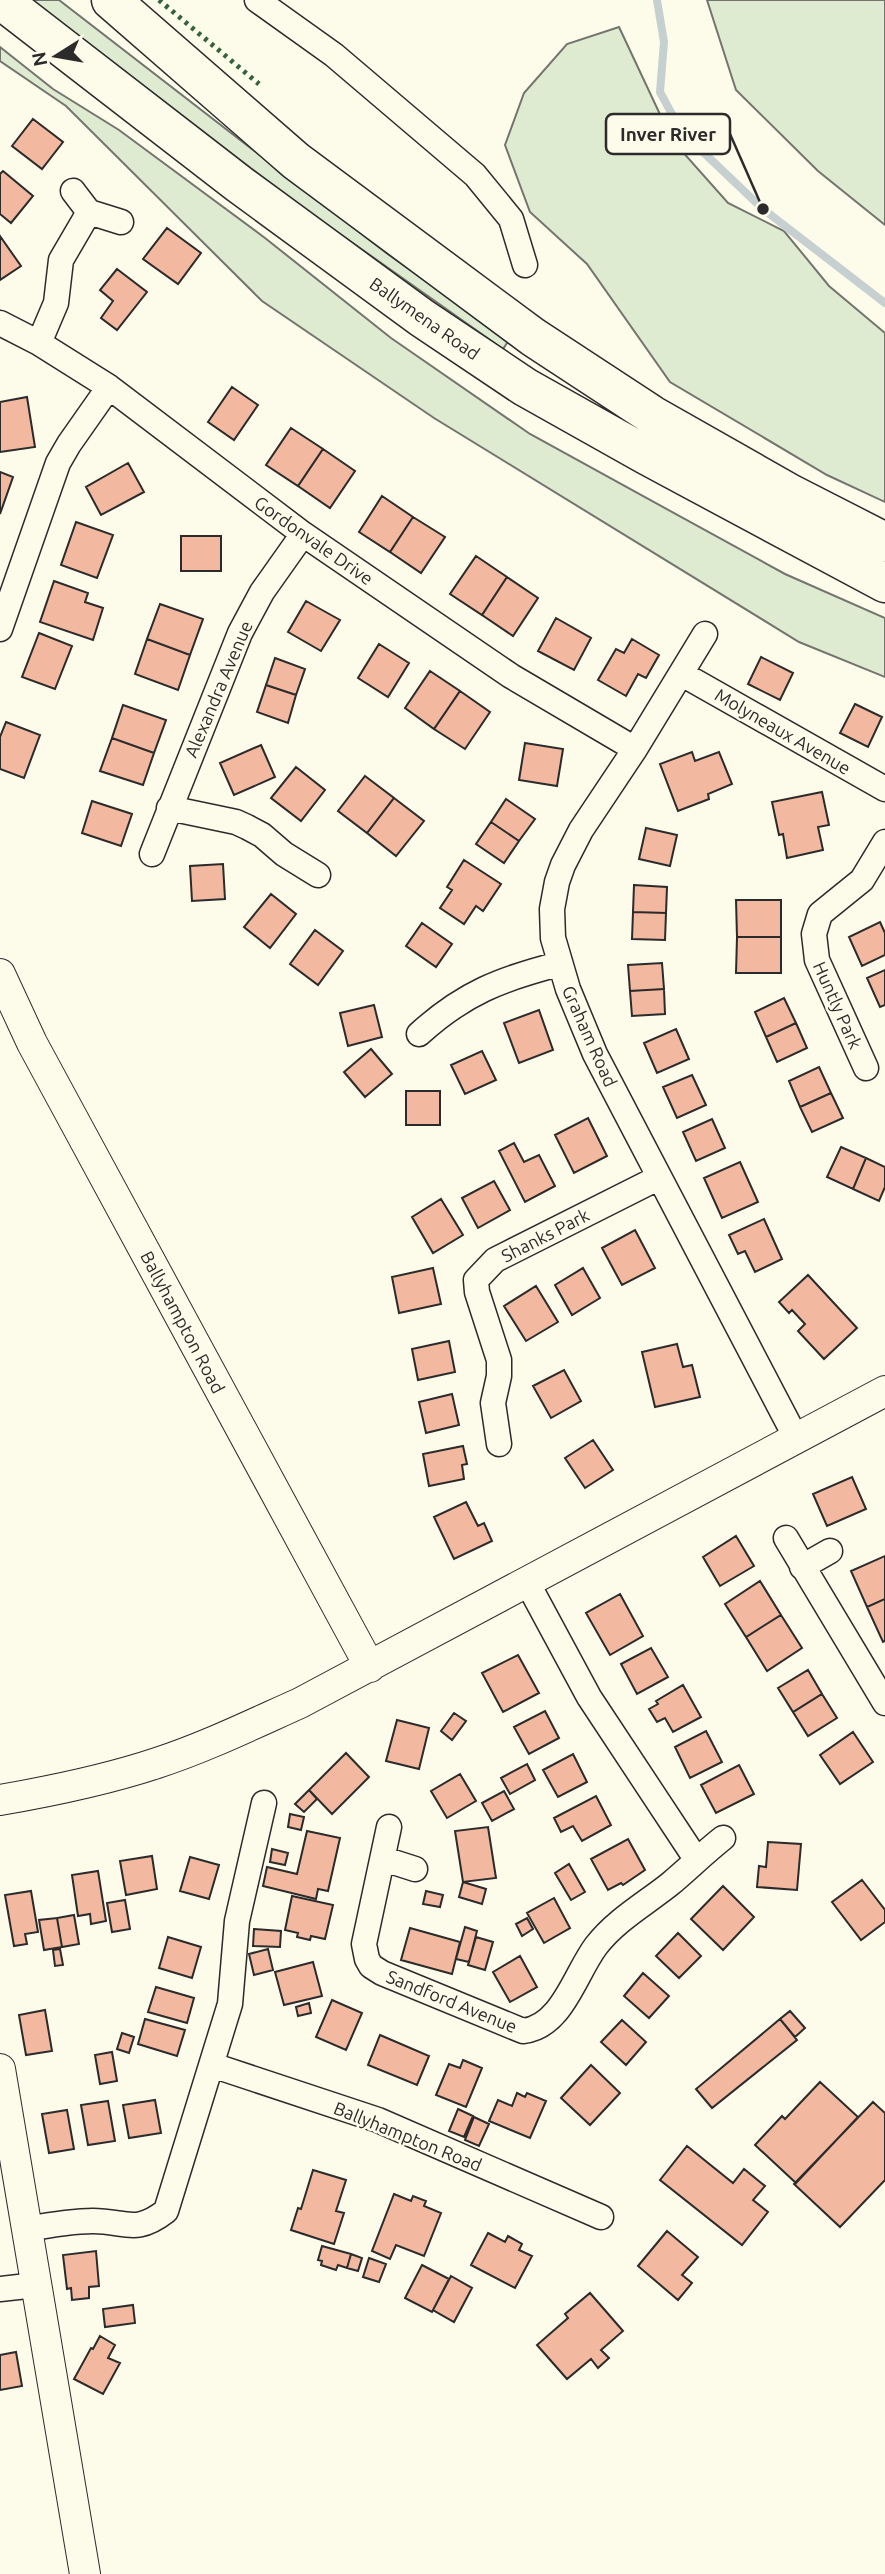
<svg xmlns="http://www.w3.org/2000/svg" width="885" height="2574" viewBox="0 0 885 2574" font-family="Ubuntu,sans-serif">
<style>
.green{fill:#deebd1;stroke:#74746e;stroke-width:2}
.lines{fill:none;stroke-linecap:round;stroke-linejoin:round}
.stream{stroke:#c7d0d0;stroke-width:8}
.building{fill:#f2b8a0;stroke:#2b2b2b;stroke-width:2}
.minor-casing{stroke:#2b2b2b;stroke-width:27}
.tertiary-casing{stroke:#2b2b2b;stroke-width:32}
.trunk-casing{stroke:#2b2b2b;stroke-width:41}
.minor{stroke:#fdfbea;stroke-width:24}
.tertiary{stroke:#fdfbea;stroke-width:30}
.trunk{stroke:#fdfbea;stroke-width:38}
.hedge{stroke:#34623c;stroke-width:5;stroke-dasharray:3.5 5;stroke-linecap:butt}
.labels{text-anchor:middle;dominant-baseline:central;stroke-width:5;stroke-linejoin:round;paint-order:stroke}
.street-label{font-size:18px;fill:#2b2b2b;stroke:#fdfbea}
.leader{fill:none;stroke:#2b2b2b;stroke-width:2.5}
.callout-dot{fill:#2b2b2b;stroke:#fdfbea;stroke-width:2.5}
.callout{fill:#fdfbea;stroke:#2b2b2b;stroke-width:2.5}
.callout-label{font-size:19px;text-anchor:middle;font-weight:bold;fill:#2b2b2b}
</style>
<rect width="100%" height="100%" fill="#fdfbea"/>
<!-- green -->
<path class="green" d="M32 0H59L389 255 509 340 503 349 296 203Z
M707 0H885V225L818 171 736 90Z
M619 27 672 140 728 203 784 231 829 286 885 333V502L827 475 670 382 587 264 530 212 505 145 524 93 567 44Z
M0 47 53 89 119 130 265 238 391 338 530 434 785 574 885 618V677L799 642 434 418 262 301 66 106 0 61Z"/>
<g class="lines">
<!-- stream -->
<path class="stream" d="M657 0 664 42 660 92 681 131 763 209 885 303"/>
</g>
<!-- building -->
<path class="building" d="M33 119 63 142 42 169 12 146Z
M3 171 33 196 11 223 0 214V174Z
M167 228 201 253 178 284 143 259Z
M0 236 21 266 0 280Z
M117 269 147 292 117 330 101 318 113 301 100 290Z
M232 387 258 405 234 440 208 422Z
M27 397 35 447 0 452V402Z
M291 428 323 449 298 486 266 465Z
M323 449 355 471 330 508 298 486Z
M128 463 144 492 101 515 86 487Z
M0 472 13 477 0 514Z
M382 496 413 517 390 552 359 532Z
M413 517 445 537 421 573 390 552Z
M76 522 113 535 97 578 61 565Z
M181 536H221V571H181Z
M476 556 507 577 482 615 450 594Z
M507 577 538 598 513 636 482 615Z
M54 581 88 593 85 602 103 608 93 640 40 622Z
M306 601 340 620 321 651 288 632Z
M160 604 203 619 190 655 147 639Z
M556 618 591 638 574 670 538 651Z
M39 633 72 646 55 689 22 677Z
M147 639 190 655 178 690 135 674Z
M632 639 659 655 646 678 638 674 626 696 598 680 616 649 624 653Z
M379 644 409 663 388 697 358 678Z
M761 657 793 673 780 700 748 684Z
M275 658 305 669 296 695 266 685Z
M430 671 460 691 434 729 405 708Z
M266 685 296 695 288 723 257 712Z
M460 691 490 712 465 749 434 729Z
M855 704 882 717 868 747 840 733Z
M123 705 166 720 154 753 112 738Z
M6 722 40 735 24 778 0 769V737Z
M112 738 154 753 143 785 100 771Z
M525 743 563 749 557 786 519 780Z
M261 745 275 777 234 795 220 763Z
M692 752 695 761 719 752 732 784 708 794 709 799 678 811 660 764Z
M296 767 325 790 301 821 271 798Z
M365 776 394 798 367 833 338 811Z
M822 792 829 825 818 827 823 850 787 858 783 834 779 835 772 802Z
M394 798 424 821 396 856 367 833Z
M506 799 535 819 519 841 491 822Z
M92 801 132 814 121 846 82 833Z
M491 822 519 841 504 863 476 844Z
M646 828 677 835 670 866 639 859Z
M464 860 501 884 483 911 476 906 464 924 440 908 452 890 447 887Z
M223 864 225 899 192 901 190 866Z
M634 885 667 887 666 913 633 912Z
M271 894 296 914 270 948 244 927Z
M736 900H781V937H737Z
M633 912 666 913 665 940 632 939Z
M880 922 885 933V955L862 966 849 937Z
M422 923 452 944 436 967 406 946Z
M315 930 343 951 318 985 290 964Z
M737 937H781V973H736Z
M662 963 664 989 630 991 628 965Z
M885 970V1005L880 1007 867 978Z
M664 989 665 1014 632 1016 630 991Z
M784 998 796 1023 766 1037 755 1012Z
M374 1005 382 1037 348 1046 340 1013Z
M539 1010 553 1050 519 1063 504 1023Z
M796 1023 807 1048 777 1062 766 1037Z
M676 1029 689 1059 657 1073 644 1043Z
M371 1049 392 1074 365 1097 344 1072Z
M482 1051 496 1080 465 1094 451 1065Z
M819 1067 831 1093 800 1107 789 1081Z
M692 1075 706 1105 677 1118 663 1087Z
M406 1091H440V1125H406Z
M831 1093 843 1118 812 1132 800 1107Z
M588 1118 607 1156 574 1173 555 1135Z
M712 1119 725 1148 696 1161 683 1132Z
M514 1143 524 1162 539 1155 555 1186 525 1202 499 1151Z
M841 1147 866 1158 853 1189 827 1177Z
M866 1158 885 1167V1187L879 1201 853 1189Z
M740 1162 758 1202 722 1218 704 1178Z
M494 1181 510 1210 478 1228 462 1198Z
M441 1199 463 1235 433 1253 412 1217Z
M764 1219 782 1259 755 1272 745 1251 738 1254 729 1235Z
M635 1230 655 1268 622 1285 602 1248Z
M433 1268 441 1304 399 1313 392 1277Z
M583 1268 600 1298 572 1315 555 1285Z
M808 1275 857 1328 824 1359 798 1331 805 1324 792 1310 789 1313 779 1302Z
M536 1286 558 1322 526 1341 504 1306Z
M449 1341 455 1372 418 1380 412 1349Z
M677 1344 683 1367 692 1365 700 1397 655 1407 642 1352Z
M564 1370 581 1401 551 1418 533 1386Z
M452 1394 459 1425 426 1433 419 1402Z
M593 1440 613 1470 585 1488 565 1458Z
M463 1446 467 1464 462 1465 464 1479 429 1486 423 1454Z
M852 1477 866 1509 827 1526 813 1494Z
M466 1502 478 1526 484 1523 492 1541 454 1559 434 1517Z
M736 1536 754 1566 720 1586 703 1557Z
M885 1556V1599L867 1607 851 1571Z
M760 1581 781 1615 746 1637 725 1604Z
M620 1594 643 1636 610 1655 586 1613Z
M885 1599V1641L883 1642 867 1607Z
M781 1615 802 1648 767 1671 746 1637Z
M651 1648 668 1677 637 1694 621 1664Z
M518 1655 539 1693 503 1712 482 1673Z
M808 1670 822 1694 793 1712 778 1688Z
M683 1685 701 1717 673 1732 665 1718 657 1722 649 1709 658 1704 656 1701Z
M822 1694 837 1718 808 1736 793 1712Z
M545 1711 559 1738 529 1754 514 1727Z
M454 1713 466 1721 452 1740 441 1731Z
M397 1720 429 1728 419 1769 386 1761Z
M706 1731 722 1762 690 1778 675 1747Z
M853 1732 873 1762 840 1784 820 1755Z
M346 1753 369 1777 332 1814 309 1790Z
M573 1754 587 1782 558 1797 543 1770Z
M527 1764 535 1780 510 1794 501 1778Z
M739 1765 754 1794 716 1813 701 1785Z
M460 1774 476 1801 447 1818 431 1791Z
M309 1790 317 1799 304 1812 295 1804Z
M504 1791 514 1809 492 1821 482 1803Z
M596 1796 611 1825 582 1841 573 1826 561 1832 554 1818Z
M290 1814 304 1817 301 1830 288 1827Z
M488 1827 496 1878 463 1882 455 1831Z
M307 1831 340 1838 328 1891 318 1889 316 1899 263 1886 267 1867 297 1874Z
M628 1839 645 1870 623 1885 621 1883 608 1890 591 1859Z
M768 1842 801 1844 797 1890 757 1887 759 1866 766 1867Z
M272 1849 288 1853 285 1865 270 1862Z
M152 1856 157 1889 126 1895 120 1861Z
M190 1857 219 1865 209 1899 180 1891Z
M569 1864 585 1892 571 1900 555 1873Z
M98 1871 106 1921 91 1924 90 1914 78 1916 72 1875Z
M862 1880 885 1910V1922L861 1940 832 1902Z
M463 1882 486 1889 482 1904 459 1897Z
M723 1886 754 1917 723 1950 691 1919Z
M31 1891 38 1932 25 1934 27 1944 14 1946 5 1895Z
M426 1891 443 1895 440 1907 423 1904Z
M292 1896 333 1905 325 1939 311 1936 310 1940 297 1937 298 1933 285 1930Z
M554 1898 570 1928 544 1943 527 1913Z
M125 1900 130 1929 112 1932 107 1903Z
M74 1915 79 1944 62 1947 57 1918Z
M57 1918 62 1947 44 1950 39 1920Z
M527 1918 533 1929 522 1936 516 1924Z
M465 1927 477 1931 469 1962 456 1959Z
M410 1928 460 1942 452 1974 401 1960Z
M254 1929 281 1931 280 1947 253 1946Z
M678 1933 701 1956 679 1978 656 1956Z
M168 1937 201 1947 192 1978 159 1968Z
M476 1937 493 1942 485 1970 468 1965Z
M60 1949 63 1965 55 1966 53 1950Z
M268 1949 273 1970 254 1975 249 1954Z
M520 1956 537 1987 510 2002 493 1972Z
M313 1962 322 1996 284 2005 275 1972Z
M643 1973 669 1996 649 2018 624 1996Z
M156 1987 194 1998 187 2023 148 2012Z
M332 2000 362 2013 346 2050 316 2037Z
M309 2003 311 2013 298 2016 296 2007Z
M45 2010 52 2051 26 2055 19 2015Z
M790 2011 805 2028 795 2037 780 2019Z
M145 2019 185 2030 177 2056 138 2044Z
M780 2019 797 2040 712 2108 696 2089Z
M622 2020 646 2042 626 2065 601 2042Z
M122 2033 134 2037 129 2053 117 2049Z
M380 2035 429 2056 417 2085 368 2065Z
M112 2052 117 2081 100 2084 95 2055Z
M463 2060 482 2068 466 2107 436 2095 449 2064 460 2068Z
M591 2065 620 2093 590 2125 561 2098Z
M820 2082 858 2117 796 2183 755 2145 782 2116 785 2119Z
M517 2093 525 2097 527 2093 546 2101 530 2138 489 2121 498 2100 512 2106Z
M155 2100 161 2133 129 2138 123 2105Z
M108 2101 115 2141 88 2145 81 2105Z
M873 2102 885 2113V2180L840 2227 794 2184Z
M458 2109 473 2116 464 2137 449 2131Z
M67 2110 74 2149 49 2153 42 2114Z
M474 2117 489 2124 479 2146 465 2140Z
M687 2146 733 2183 744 2169 765 2186 753 2200 768 2212 742 2245 660 2180Z
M313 2170 346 2180 336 2211 344 2213 334 2244 291 2230 298 2208 301 2209Z
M394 2194 411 2201 413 2196 426 2201 424 2206 441 2213 424 2256 396 2245 390 2259 372 2251Z
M667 2231 698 2257 682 2275 692 2283 678 2300 638 2266Z
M488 2233 505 2242 508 2236 522 2244 519 2250 532 2256 515 2288 471 2265Z
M322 2246 351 2254 347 2268 338 2265 336 2270 321 2265 322 2261 318 2260Z
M96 2251 99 2286 89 2287V2298L72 2300 71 2288 67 2289 63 2255Z
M351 2254 362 2258 358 2271 347 2268Z
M369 2258 386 2264 379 2282 363 2277Z
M422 2265 449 2279 432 2312 405 2298Z
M451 2276 472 2288 454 2322 433 2310Z
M590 2293 623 2331 601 2350 609 2358 598 2368 591 2359 567 2379 537 2345 568 2318 565 2314Z
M133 2305 135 2323 105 2327 103 2309Z
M100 2336 115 2345 108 2358 120 2363 103 2394 74 2379 91 2348 93 2349Z
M16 2352 22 2386 0 2390V2355Z"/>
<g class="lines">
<!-- minor casing -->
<g class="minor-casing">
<path id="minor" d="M257 0 334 55 475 175 511 219 525 265
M73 191 89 212 121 222
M0 323 39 343 109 387 303 534 511 676 635 749
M39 343 56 303 61 260 89 212
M0 629 58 463 69 444 109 387
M705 634 635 749 581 830 563 865 557 882 552 909 553 938 568 989 595 1054 796 1438
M682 674 885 789
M169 808 236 822 247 827 262 835 284 854 318 875
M152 854 240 633 262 592 303 534
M419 1034C464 993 501 979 559 964
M866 1068 817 960 814 934 820 914 862 880 885 842
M499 1444 493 1403 499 1376V1360L477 1292 476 1280 495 1260 658 1178
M786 1538 885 1703
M802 1567 830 1551
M527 1582 589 1697 696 1859
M389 1827 364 1944 367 1959 371 1966 382 1973 523 2031C562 2027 575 1974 596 1946 616 1920 645 1904 670 1884 688 1869 704 1853 723 1838
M384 1859 415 1869
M212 2065 378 2120 601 2217
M27 2229C49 2225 71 2221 93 2221 126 2221 135 2235 166 2211L230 2004 237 1921 264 1803
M0 2289 36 2285"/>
</g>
<!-- tertiary casing -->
<g class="tertiary-casing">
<path id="tertiary" d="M0 974 32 1043 370 1667
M0 1800C52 1791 106 1780 157 1763 206 1747 253 1724 300 1703L885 1391
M0 2069 85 2574"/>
</g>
<!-- trunk casing -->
<g class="trunk-casing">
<path id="trunk" d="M1 0 239 184 422 318 525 387 646 455 885 583
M111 0 296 161 533 337 652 415 791 494 885 542"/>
</g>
<!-- minor -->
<use href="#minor" class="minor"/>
<!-- tertiary -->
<use href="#tertiary" class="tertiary"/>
<!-- trunk -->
<use href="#trunk" class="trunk"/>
<!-- hedge -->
<path class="hedge" d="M159 0 259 84"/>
</g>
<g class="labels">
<!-- street labels -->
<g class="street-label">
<text transform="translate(425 318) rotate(35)">Ballymena Road</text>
<text transform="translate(314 540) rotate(35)">Gordonvale Drive</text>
<text transform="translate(218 689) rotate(-67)">Alexandra Avenue</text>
<text transform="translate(783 731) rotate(30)">Molyneaux Avenue</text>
<text transform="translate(838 1005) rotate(66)">Huntly Park</text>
<text transform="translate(590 1036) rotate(66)">Graham Road</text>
<text transform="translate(545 1235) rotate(-27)">Shanks Park</text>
<text transform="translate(183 1322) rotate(62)">Ballyhampton Road</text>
<text transform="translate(452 2001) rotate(22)">Sandford Avenue</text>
<text transform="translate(408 2136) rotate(22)">Ballyhampton Road</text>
</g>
</g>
<!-- callouts -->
<path class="leader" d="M763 209L730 134"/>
<circle class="callout-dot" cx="763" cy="209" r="7"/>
<rect class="callout" x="606" y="114" width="124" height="40" rx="7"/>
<g class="callout-label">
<text x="668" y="141">Inver River</text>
</g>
<!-- north arrow -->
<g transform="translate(56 56) rotate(259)" stroke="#fdfbea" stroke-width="5" paint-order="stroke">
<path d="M0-5L12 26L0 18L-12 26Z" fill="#2b2b2b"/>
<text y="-10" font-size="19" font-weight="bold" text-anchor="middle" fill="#2b2b2b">N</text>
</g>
</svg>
